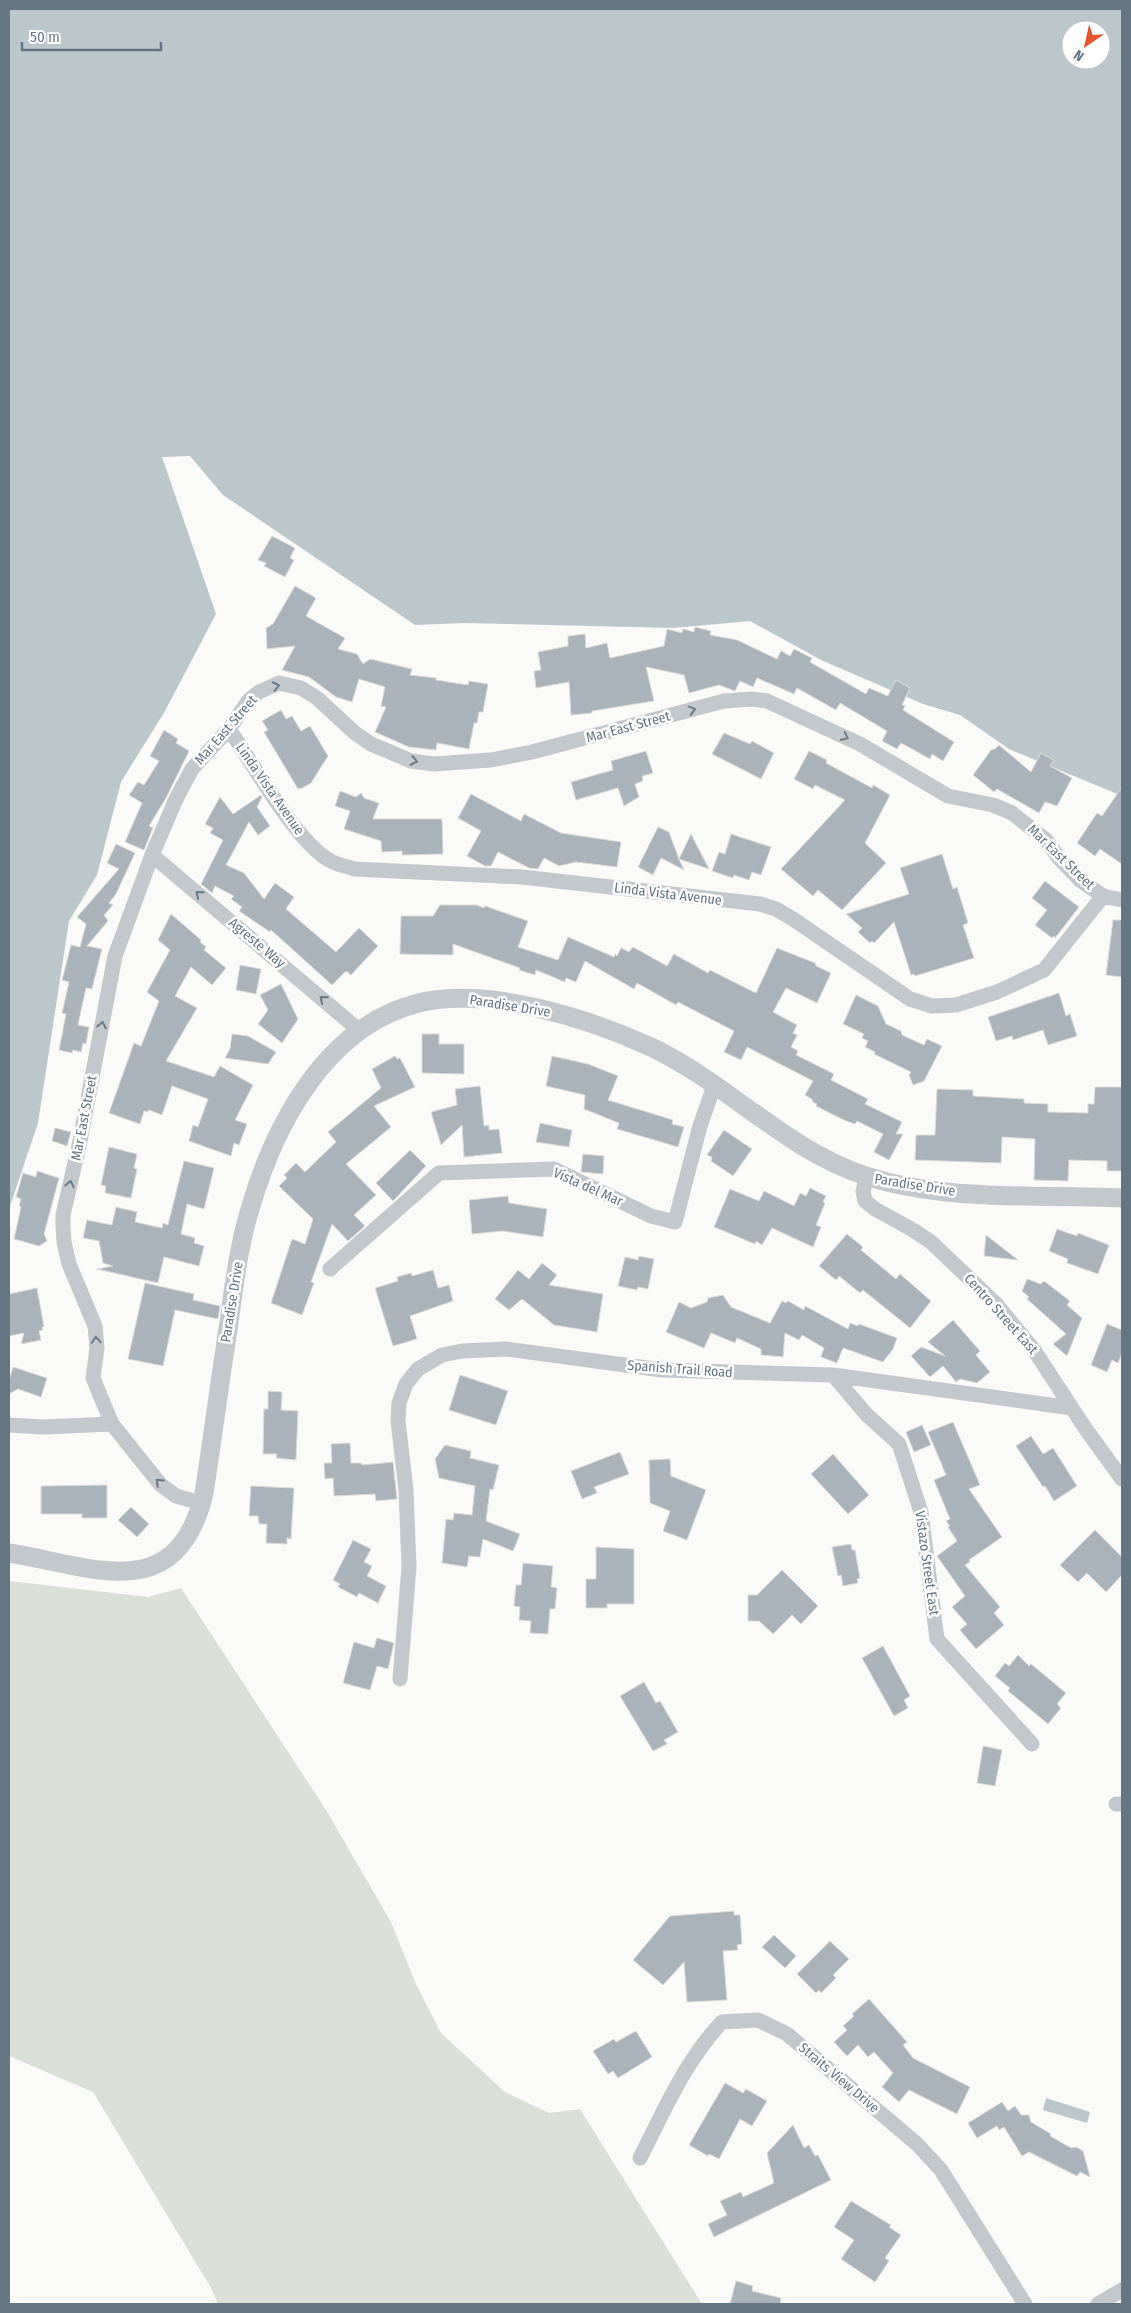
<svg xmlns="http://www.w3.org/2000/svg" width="1131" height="2313" viewBox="0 0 1131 2313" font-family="'Fira Sans Condensed',sans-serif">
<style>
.green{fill:#dadfd7}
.water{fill:#bbc7cb;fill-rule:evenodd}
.building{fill:#aab3b9;stroke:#dcdcda}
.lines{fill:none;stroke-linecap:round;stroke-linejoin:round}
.minor{stroke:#c3c8cc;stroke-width:15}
.tertiary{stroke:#c3c8cc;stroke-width:19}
.oneway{stroke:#6a7a87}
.labels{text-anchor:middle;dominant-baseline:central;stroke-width:5;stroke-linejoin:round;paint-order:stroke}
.street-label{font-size:14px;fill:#657683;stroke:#fff}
</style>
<rect width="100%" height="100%" fill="#fafaf8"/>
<!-- green -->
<path class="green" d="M9 1581 148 1597 181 1588 326 1810 391 1922 416 1984 441 2033 505 2092 549 2113 580 2109 702 2304H218L211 2288 93 2092 9 2056Z"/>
<!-- water -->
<path class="water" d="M9 9H1122V796L1009 749 960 715 923 704 821 660 750 621 673 628 464 623 415 625 223 495 190 456 162 457 216 614 165 711 121 782 97 875 69 921 38 1123 9 1209ZM1071 30H1101V60H1071Z
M1046 2098 1090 2112 1087 2123 1043 2110Z"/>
<!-- building -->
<path class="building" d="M272 536 295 548 290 558 294 560 285 577 264 566 266 563 258 560Z
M295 586 316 598 306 616 345 638 338 649 357 654 363 664 370 659 412 669 410 675 436 678V680L468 685 469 681 488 684 483 712H479L477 723H474L469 749 437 743 436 750 409 747 375 732 386 707 381 706 385 687 359 679 352 702 336 697 309 677 282 670 295 646 267 649 266 628 273 624Z
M695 627 711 631 710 635 737 640 777 659 781 651 790 656 794 649 812 658 810 662 866 694 869 688 888 696 896 680 910 688 902 705 905 706 903 710 954 742 943 761 932 754 930 759 901 743 897 749 882 741 887 731 840 703 836 710 797 688 794 694 757 678 753 687 740 681 735 691 719 685 689 693 684 675 646 667 654 701 592 711V713L571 715 569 682 536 688 534 671 541 670 538 652 568 646V636L585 634 586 648 607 643 610 658 664 646 667 629 682 633 683 629 694 632Z
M281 710 286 719 292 716 301 731 310 726 328 756 311 783 302 788 298 789 264 732 268 730 262 721Z
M164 730 178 739 176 743 189 751 166 798 149 826 153 828 144 850 125 842 142 803 129 795 138 782 144 785 159 761 150 756Z
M724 733 750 744 752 741 774 753 761 779 712 754Z
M999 745 1031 772 1041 753 1054 760 1050 766 1072 778 1057 806 1045 802 1039 813 997 789 994 792 973 775 991 750 995 749Z
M646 751 653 773 642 776 643 781 635 784 639 797 624 806 618 788 576 800 571 782 613 770 611 761Z
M809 751 827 760 826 763 872 788 873 785 890 795 865 843 886 863 842 910 818 890 813 896 781 869 845 800 815 785 813 789 794 779Z
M1122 787V864L1100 849 1095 856 1077 843 1097 813 1102 816Z
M340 791 356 797 361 793 364 798 379 803 373 819H442L443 854 402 855V851L382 852 381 841 344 829 350 811 335 806Z
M471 794 521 821 524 814 561 833 621 842 617 867 576 862 559 866 544 858 538 869 529 868 498 852 491 866H485L467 856 481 831 458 818Z
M261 795 262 797 257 807 270 826 258 835 249 822 226 865 244 873 264 899 275 883 294 897 286 909 336 952 359 928 378 946 351 975 346 971 332 985 271 930 270 932 239 911 242 907 231 899 234 896 215 886 212 893 201 884 223 840 210 833 213 828 205 824 220 797 233 814Z
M658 827 669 832 679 859 691 834 709 869 679 859 684 870 661 858 653 875 638 867Z
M731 834 771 847 761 875 752 872 749 880 734 875 733 878 712 871 719 852 725 854Z
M116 844 135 853 116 894 109 903 113 905 104 915 108 921 87 946 102 949 92 989 86 988 78 1025 89 1027 86 1044 83 1043 81 1052 73 1050 72 1053 59 1050 66 1014 62 1013 69 982 62 980 71 945 80 947 86 924 77 917 119 869 107 863Z
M942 854 953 889 957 887 968 923 963 925 974 958 915 976 914 974 911 975 894 922 874 943 872 941 870 943 858 932 862 928 846 914 909 894 900 868Z
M1045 881 1079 907 1055 938 1054 936 1052 938 1035 925 1047 910 1032 898Z
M440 905H476L484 908 485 906 528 921 518 947 558 960 568 937 614 957 615 954 617 956 621 948 629 952 633 947 667 966 674 954 708 973 710 970 756 993 777 948 815 963 816 966 831 973 817 1003 786 988 773 1012 797 1025 793 1033 797 1035 791 1047 798 1051 796 1055 834 1074 831 1080 868 1099 865 1104 902 1122 896 1134H903L889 1160 874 1152 883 1134 857 1121 855 1124 846 1121 816 1106 817 1104 812 1102 813 1100 805 1095 813 1081 747 1047 741 1060 724 1052 734 1031 678 1002 676 1005 637 983 634 989 585 961 576 982 566 978 565 982 536 970 535 975 519 970 520 968 453 944V955L400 954 401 916H433Z
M171 914 201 940 200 942 206 947 204 950 226 968 212 985 191 967 175 996 197 1008 166 1061 214 1077 220 1066 253 1085 235 1120 247 1124 239 1145 234 1143 231 1156 189 1141 193 1125 198 1127 208 1099 172 1086 162 1115 149 1110 148 1112 144 1111 140 1124 109 1113 134 1043 141 1046 159 1001 147 992 170 950 158 940Z
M1113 920H1122V977L1106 975Z
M240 965 261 969 256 994 236 990Z
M281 984 298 1019 282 1043 258 1024 268 1010 260 995Z
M1059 993 1066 1016 1070 1014 1077 1036 1048 1045 1043 1030 1013 1040 1012 1036 996 1041 988 1017Z
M856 995 878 1006 886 1024 901 1031 902 1035 924 1045 927 1039 942 1046 924 1081 913 1085 909 1075 911 1072 874 1054 875 1052 865 1047 868 1041 862 1038 864 1034 843 1024Z
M232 1034 248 1036 276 1052 268 1064 225 1058 230 1049Z
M422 1034H439V1044H464V1074L422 1073Z
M395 1056 397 1059 400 1058 415 1087 374 1106 391 1127 346 1164 376 1195 354 1215 365 1226 348 1241 332 1224 311 1282 314 1283 302 1315 271 1303 292 1239 305 1244 313 1219 279 1186 287 1178 284 1175 296 1163 305 1172 336 1142 328 1132 381 1088 372 1069Z
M552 1056 588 1064 618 1076 608 1100 673 1120 672 1124 684 1127 678 1147 617 1129 619 1123 584 1109 585 1095 546 1086Z
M480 1086 484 1126 489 1125V1130L499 1129 502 1153 464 1157 462 1125 441 1145 431 1112 457 1105 455 1089Z
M1095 1087H1122V1171H1107V1161L1069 1160 1068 1181 1034 1180 1035 1139 1002 1137 1001 1163 915 1160 916 1135H935L937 1089 973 1090V1096L1024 1099V1103L1048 1104V1112L1088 1113V1104H1094Z
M540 1123 572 1130 569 1147 536 1142Z
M55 1128 71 1132 67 1146 52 1141Z
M724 1130 752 1149 733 1176 711 1161 712 1157 707 1155Z
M109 1147 137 1154 134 1168 137 1169 131 1198 105 1193 106 1186 101 1185Z
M410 1150 426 1166 393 1201 376 1183Z
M583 1154 604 1156 603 1174 581 1172Z
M184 1161 214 1168 204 1209 187 1204 181 1234 195 1238 194 1243 204 1246 199 1266 164 1257 158 1283 97 1269 113 1266 103 1263 99 1241 83 1238 87 1220 112 1225 116 1207 137 1212 135 1222 162 1228 163 1223 168 1225Z
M37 1171 59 1178 44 1234 47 1241 39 1246 14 1239 21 1207 19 1206 21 1199 16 1197 23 1173 36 1177Z
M810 1188 826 1196 823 1202 825 1203 816 1225 821 1227 813 1247 772 1228 762 1245 756 1241 755 1244 714 1227 730 1189 759 1201 764 1191 794 1206 800 1193 806 1196Z
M508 1196 509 1203 547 1209 543 1237 503 1231 472 1234 469 1200Z
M1057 1229 1077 1236 1078 1233 1109 1245 1098 1274 1067 1263 1068 1259 1049 1251Z
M847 1234 863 1247 861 1250 896 1279 900 1274 931 1301 910 1328 863 1290 860 1293 839 1276 836 1280 819 1266Z
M986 1235 1018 1260 984 1256Z
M639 1256 654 1259 648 1289 638 1287 637 1290 618 1286 625 1257 638 1260Z
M542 1263 557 1275 549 1285 603 1294 597 1332 554 1325 522 1299 509 1310 495 1299 518 1270 529 1279Z
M433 1270 438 1288 449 1285 453 1301 410 1316 417 1339 393 1346 375 1288 398 1281 397 1277 411 1273 412 1276Z
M1027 1279 1041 1284 1044 1281 1070 1301 1067 1305 1082 1318 1067 1356 1053 1344 1066 1334 1027 1299 1029 1297 1022 1291Z
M145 1283 194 1294 193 1300 220 1306 218 1319 175 1310 163 1366 128 1359Z
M37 1288 44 1327H42L43 1330 39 1331 41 1340 21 1344 24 1333 9 1336V1294Z
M723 1295 731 1307 770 1323 782 1301 786 1303 788 1301 804 1310 805 1306 848 1329 850 1323 858 1326 859 1324 897 1338 893 1349 883 1362 843 1348 837 1363 821 1357 824 1348 802 1335 799 1340 785 1333 783 1357 761 1355V1349L737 1338 735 1343 711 1333 704 1348 666 1332 679 1302 691 1308 707 1302 708 1298Z
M953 1320 980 1351 976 1355 990 1372 977 1383 960 1379 956 1382 943 1366 930 1377 911 1356 921 1347 945 1356 928 1342Z
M1107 1324 1122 1330V1353L1118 1363 1112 1360 1107 1372 1091 1365Z
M13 1367 47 1378 41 1397 18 1389 9 1394V1381Z
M460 1375 508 1391 496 1425 449 1410Z
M268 1391 282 1392 281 1410 298 1411 296 1460 276 1458 277 1454H263L264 1409H268Z
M953 1422 980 1485 969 1489 1002 1537 969 1560 970 1562 965 1565 1000 1607 994 1613 1004 1625 976 1649 960 1630 967 1624 952 1607 965 1596 937 1556 957 1541 948 1527 950 1526 946 1521 950 1519 934 1480 946 1475 928 1432Z
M922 1425 931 1445 914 1452 906 1432Z
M1031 1436 1043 1454 1053 1448 1077 1486 1054 1501 1045 1486 1043 1487 1016 1446Z
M350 1443 351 1463H361L362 1465 393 1462 397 1499 376 1501 375 1494 334 1496 333 1478 325 1479 324 1463H332L331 1444Z
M445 1445 471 1451 470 1458 499 1465 493 1490 490 1489 486 1521 520 1534 513 1551 483 1539 480 1557 469 1556 467 1567 442 1563 446 1519 453 1520 454 1513 472 1515 475 1486 439 1478 435 1459Z
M620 1452 629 1474 594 1487 597 1493 582 1499 571 1471Z
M833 1454 869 1495 848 1514 811 1474Z
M670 1459 671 1476 706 1490 687 1540 663 1531 670 1511 650 1503 649 1460Z
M107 1485V1518H82V1514H41V1486Z
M251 1486 294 1488 291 1539 287 1538V1544L266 1543 267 1524H259L258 1516H249Z
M131 1507 149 1524 137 1537 118 1520Z
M1095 1530 1122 1557V1575L1106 1592 1087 1573 1078 1582 1060 1565Z
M353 1540 371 1549 364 1562 372 1566 367 1576 386 1586 378 1603 359 1593 357 1597 338 1587 340 1584 333 1580Z
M851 1544 852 1550H855L860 1578 857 1579 858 1583 843 1586 841 1575 838 1576 832 1547Z
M596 1547 634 1549V1604H607V1608H586V1579H596Z
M523 1563 553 1566 551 1587 557 1588 555 1609H550L548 1634 530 1633 531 1621 519 1620 520 1607 514 1606 516 1585H521Z
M782 1570 818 1606 801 1624 792 1615 773 1634 759 1621H748V1595H757Z
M377 1638 394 1643 388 1669 377 1666 370 1690 343 1683 354 1642 374 1648Z
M883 1646 910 1696 904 1700 908 1708 894 1716 862 1658Z
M1018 1655 1029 1666 1031 1664 1066 1693 1057 1704 1061 1708 1048 1724 1008 1691 1010 1688 995 1676 1005 1663 1009 1666Z
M644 1682 656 1703 660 1701 678 1732 664 1740 667 1744 653 1751 620 1696Z
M983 1746 1002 1750 995 1786 977 1783Z
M734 1911V1915H740L742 1944 737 1945 738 1950 723 1951 727 2000 687 2002 684 1962 663 1985 633 1960 670 1916Z
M774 1935 796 1956 785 1968 762 1947Z
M830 1941 849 1959 833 1975 836 1978 821 1993 819 1990 816 1993 797 1974Z
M869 1999 907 2042 903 2045 913 2058 970 2087 957 2114 909 2090 899 2102 882 2087 893 2073 874 2052 868 2057 858 2045 847 2056 834 2042 847 2030 843 2026 854 2016 852 2014Z
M636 2031 652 2057 618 2078 613 2071 608 2074 593 2051 614 2039 616 2042Z
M725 2083 743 2093 746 2089 767 2101 752 2126 740 2119 719 2159 709 2154 708 2156 689 2145Z
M1002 2102 1008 2111 1015 2106 1021 2115H1029L1031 2122 1051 2134 1050 2136 1071 2148 1076 2147 1083 2151 1090 2177 1080 2172 1077 2176 1029 2152 1022 2156 1004 2127 999 2130 997 2126 977 2138 968 2123Z
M793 2125 804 2148 809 2145 815 2156 818 2155 831 2180 714 2237 708 2224 727 2215 720 2201 741 2192 743 2197 774 2183 767 2153Z
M851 2201 891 2225 889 2227 901 2235 885 2258 889 2261 875 2282 841 2259 854 2240 834 2227Z
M736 2281 753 2286 752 2291 781 2298 780 2304H730Z"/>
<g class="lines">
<!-- minor -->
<path class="minor" d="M229 729C253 764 295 840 329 860 336 865 346 866 354 869L522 877 760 904 776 909 793 919 910 999 932 1006 956 1005 997 992 1044 970 1103 896
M152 855 360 1031
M867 1176 863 1191 865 1201 875 1209 913 1230 931 1242 996 1304 1034 1350 1085 1428 1122 1479
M330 1269 439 1173 554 1169 651 1216 675 1222 700 1126 715 1083
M833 1375 866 1414 899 1444 921 1512 937 1639 1032 1744
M9 1425 43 1427 112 1424
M201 1503 176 1496 160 1484 112 1424 93 1378 97 1348 95 1326 69 1264 64 1242 63 1226V1215L80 1141 115 956 152 855 176 799 192 769 229 729 249 700 259 692 279 683 301 688 317 698 355 733 371 744 411 761 434 764 491 760 532 752 724 701 752 699 767 701 860 744 948 796 993 805 1012 813 1046 840 1059 858 1080 880 1103 896 1122 900
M400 1679 409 1567 406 1490 398 1421 399 1403 406 1384 418 1369 442 1355 462 1351 506 1349 662 1370 833 1375 1072 1408
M1116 1804H1122
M640 2158C664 2111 685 2061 722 2022L758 2020 787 2034 917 2144 941 2170 1025 2304
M1098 2304 1122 2290"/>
<!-- tertiary -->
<path class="tertiary" d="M9 1553C92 1566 177 1608 204 1493 213 1436 220 1379 229 1323 234 1284 239 1244 251 1206 275 1124 326 1028 415 1004 485 985 587 1018 651 1047 727 1083 786 1150 866 1176 947 1202 1038 1194 1122 1198"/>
</g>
<!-- one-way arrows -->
<defs><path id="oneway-chevron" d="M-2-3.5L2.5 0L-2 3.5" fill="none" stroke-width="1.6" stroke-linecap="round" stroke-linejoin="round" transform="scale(1.25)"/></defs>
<g class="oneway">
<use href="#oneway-chevron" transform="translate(276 686) rotate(-12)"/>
<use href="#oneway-chevron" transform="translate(692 710) rotate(-15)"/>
<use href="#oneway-chevron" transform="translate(845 737) rotate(26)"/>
<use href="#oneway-chevron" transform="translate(414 761) rotate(12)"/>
<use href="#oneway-chevron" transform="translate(199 894) rotate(-140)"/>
<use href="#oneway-chevron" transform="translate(323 999) rotate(-140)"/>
<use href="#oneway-chevron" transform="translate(102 1025) rotate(-79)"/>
<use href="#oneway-chevron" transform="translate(70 1184) rotate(-77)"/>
<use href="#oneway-chevron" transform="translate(96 1340) rotate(-94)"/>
<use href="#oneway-chevron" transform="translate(159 1482) rotate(-136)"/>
</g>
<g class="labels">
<!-- street labels -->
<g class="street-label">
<text transform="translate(628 727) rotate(-15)">Mar East Street</text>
<text transform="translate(226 730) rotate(-49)">Mar East Street</text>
<text transform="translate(270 789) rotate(55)">Linda Vista Avenue</text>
<text transform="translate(1061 857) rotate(44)">Mar East Street</text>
<text transform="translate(668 894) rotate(7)">Linda Vista Avenue</text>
<text transform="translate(257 943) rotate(40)">Agreste Way</text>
<text transform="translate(510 1006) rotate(9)">Paradise Drive</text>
<text transform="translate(84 1118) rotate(-79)">Mar East Street</text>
<text transform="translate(915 1185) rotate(9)">Paradise Drive</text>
<text transform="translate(588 1187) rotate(24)">Vista del Mar</text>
<text transform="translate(232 1302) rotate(-81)">Paradise Drive</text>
<text transform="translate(1001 1314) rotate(48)">Centro Street East</text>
<text transform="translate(680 1369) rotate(4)">Spanish Trail Road</text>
<text transform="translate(927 1563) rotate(82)">Vistazo Street East</text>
<text transform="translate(839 2078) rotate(40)">Straits View Drive</text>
</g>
</g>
<!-- border -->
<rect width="1131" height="2313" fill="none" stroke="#657683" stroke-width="20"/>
<!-- north arrow -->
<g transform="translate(1086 45) rotate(214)"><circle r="24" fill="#ffffff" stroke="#c1c8cd"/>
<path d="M0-4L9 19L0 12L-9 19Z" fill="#e4572e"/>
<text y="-8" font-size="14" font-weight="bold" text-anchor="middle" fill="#657683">N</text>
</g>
<!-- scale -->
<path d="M22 42v8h139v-8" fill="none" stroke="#657683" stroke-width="2.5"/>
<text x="30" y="42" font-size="15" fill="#657683" stroke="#ffffff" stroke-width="4" paint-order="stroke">50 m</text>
</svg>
